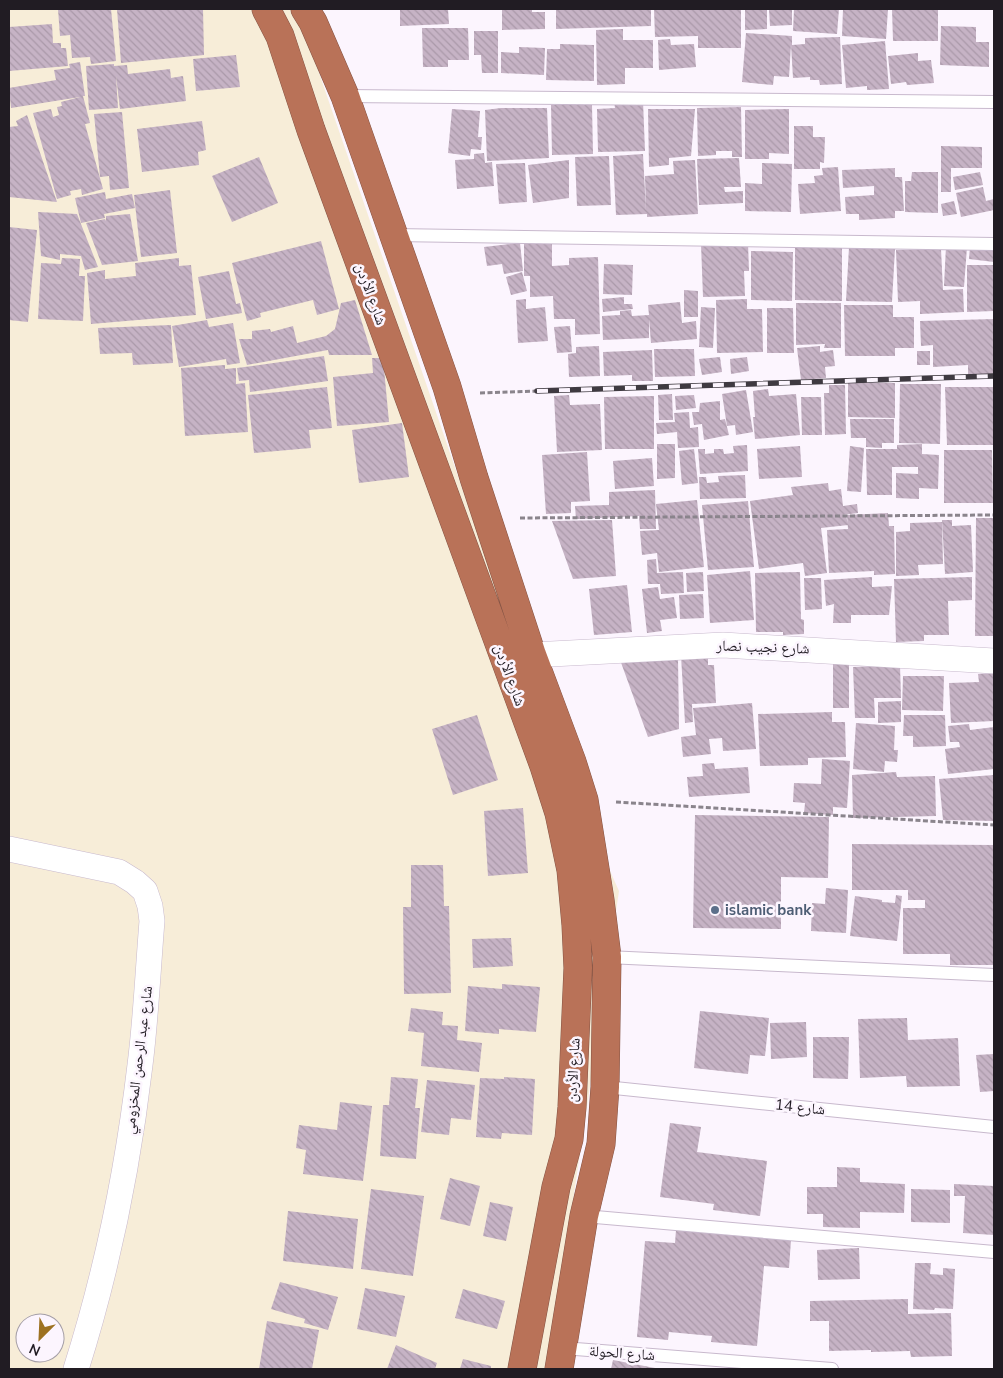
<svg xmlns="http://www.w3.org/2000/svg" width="1003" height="1378" viewBox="0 0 1003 1378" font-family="'Nunito Sans','Noto Naskh Arabic',sans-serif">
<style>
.commercial{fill:#f7edd8;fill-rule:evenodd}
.building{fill:url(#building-back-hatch)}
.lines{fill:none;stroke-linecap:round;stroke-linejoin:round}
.lane-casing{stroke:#c8b9cd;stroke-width:14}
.street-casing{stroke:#c8b9cd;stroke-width:26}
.highway-casing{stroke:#845445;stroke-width:29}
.path{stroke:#8a848c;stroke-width:3;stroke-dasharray:5 2.5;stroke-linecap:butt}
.lane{stroke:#fff;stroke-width:12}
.street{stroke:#fff;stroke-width:25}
.highway{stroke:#b97258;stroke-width:28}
.rail-casing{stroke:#3f3a41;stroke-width:5.5}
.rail{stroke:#fcf5fe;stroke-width:4;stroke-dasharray:11;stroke-linecap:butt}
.service-dot{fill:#5c6f8a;stroke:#fcf5fe;stroke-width:2}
.labels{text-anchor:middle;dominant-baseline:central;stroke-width:5;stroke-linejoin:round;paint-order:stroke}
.street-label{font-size:15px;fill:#211c23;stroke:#fcf5fe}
.service-label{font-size:15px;font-weight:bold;fill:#4e5e75;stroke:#fcf5fe;text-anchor:start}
</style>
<defs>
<pattern id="building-back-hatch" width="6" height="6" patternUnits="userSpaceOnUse" patternTransform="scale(1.25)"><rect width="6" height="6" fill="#c6b3c5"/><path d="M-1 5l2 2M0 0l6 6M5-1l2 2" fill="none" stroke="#aa99a9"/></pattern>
</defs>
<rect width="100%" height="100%" fill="#fcf5fe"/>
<!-- commercial -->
<path class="commercial" d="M9 9H297L540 714 619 891 548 1369H9ZM25 1323H55V1353H25Z"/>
<!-- building -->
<path class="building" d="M58 9H111L116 61 91 64 90 57 72 58 70 35 60 36Z
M117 9H203L204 55 121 63Z
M400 9H448L449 24 400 26Z
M502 9H532V12H545V29L502 30Z
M556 9H651V26L556 29Z
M654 9H741V48H698V36L655 37Z
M745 9H767V29L745 30Z
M769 9H792V25L770 26Z
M794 9H839L837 34 793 31Z
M843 9H888L886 39 842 36Z
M892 9H938V41H893Z
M52 24 53 43H61V48H66L68 66 9 71V27Z
M941 26 976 27V42H989V67L940 65Z
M422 28H468L469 60H448V67H423Z
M623 29V40H653V68H625V84L597 85 596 30Z
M474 31H498V73H482L481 55H474Z
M746 33 792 36V45L805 44V38L840 37 842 84 820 85 819 80H810V77L793 78 791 45 789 77 774 76 773 85 742 82Z
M670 39 671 45 694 44 696 67 659 70 658 40Z
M885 41 889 89 867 90V86L846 88 842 45Z
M560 44 594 45V81L546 80 547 49H560Z
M519 47 545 48 544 75 501 73V52L519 53Z
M918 53V61L931 60 934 83 907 85 906 82 891 84 888 56Z
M236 55 240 87 196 91 193 59Z
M80 62 85 96H83L90 123 85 124 103 189 82 195 81 189 70 191 71 195 57 199 33 113 51 109 53 117 59 115 57 107 62 106 61 102 80 97 11 108 9 88 56 80 54 70 70 68 69 64Z
M114 64V66L127 65 128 74 170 69 171 78 183 76 186 101 120 109 116 76 118 108 89 110 86 66Z
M643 101 645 151 598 152 597 109 615 108 614 102Z
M551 105H592L593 154 552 155Z
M741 107 742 157H732V151H716V155L698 156 697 108Z
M501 108H547L549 158 487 161 485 110Z
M452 109 480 111 478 137H482L481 150 471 149 470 156 448 153Z
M648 109H695L691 156 669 158V165L649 167Z
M789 109V154L769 153V159H745V110Z
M122 112 129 188 110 190 109 176 100 177 94 114Z
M27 115 57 202 9 197V127L18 126 16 121Z
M202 121 206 150 198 152 199 165 142 172 137 129Z
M794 126H813V137H825L824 163 820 162V169H794Z
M941 146 982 147V168H951V192H941Z
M484 153 485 163 492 162 494 186 457 189 455 160 474 159V154Z
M643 154 646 211 645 176 674 174 673 161 695 160 698 214 647 217V214L616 215 613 156Z
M609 156 611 205 577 206 575 157Z
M259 157 278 203 232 222 212 176Z
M739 158 741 187H724L725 192 743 191V203L699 205 697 159Z
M569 160V198L533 203 528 165Z
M525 163 527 202 499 204 496 164Z
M762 163 792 164 791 212 745 211V183L762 184Z
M838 167 841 211 800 214 798 184 815 183 814 176 823 175 822 168Z
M895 168V177H902L904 211H895V218L859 220V214H846L845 197 874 195V186L843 188 842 170Z
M912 172H938V213L905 212V181H911Z
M980 172 983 185 955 190 953 177Z
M983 187 986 201 994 199V210L961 217 956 193Z
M170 190 177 253 141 257 134 195Z
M105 192 106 199 132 194 135 208 104 214 105 218 81 223 75 198Z
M954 201 957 214 943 216 941 204Z
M38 212 77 214 98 267 85 270 81 256 60 254V260L41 256Z
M130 214 138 261 102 265 86 223 105 219 106 221V216Z
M9 227 37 230 28 322 9 320 10 307H9Z
M321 241 339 309 317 315 313 300 260 313 261 317 247 321 232 263Z
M520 243 523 271 504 274 502 264 487 266 484 247Z
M748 243 749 271H744L745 296 703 297 701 244Z
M524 244H552V266L569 265V258L598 257 600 334 575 335V319H554L553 296 530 297V276H524Z
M795 246H842V301L795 300Z
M946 246 967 247 964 287 944 286Z
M970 246 994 249V262L969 259Z
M849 247 895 249 892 302 846 301Z
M941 249 943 290 963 289 964 312 920 314V301L898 302 896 250Z
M751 251 793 252 792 301 751 300Z
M62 258 80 259 79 276H85L83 321 38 319 41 263 61 264Z
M179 258V266L191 265 196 315 91 324 87 273 105 270V279L136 276 135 263Z
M604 264 633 265 632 295 603 294Z
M967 265H994V311L967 312Z
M229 271 236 304 240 303 242 313 206 319 198 277Z
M522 272 527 291 511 295 506 277Z
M684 290 698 291V317H684Z
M624 297V304H632L633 309 603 312 602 299Z
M526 299V309L545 307 548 341 518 343 516 300Z
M747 299V309H762L763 352 717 353 716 300Z
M355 300 372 355H329L328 350 247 365 239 339H252V331L270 329 271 332 293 326 297 343 326 336 335 329 341 303Z
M680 302 682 323 696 321 697 339 651 343 649 319V338L603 340 602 316 620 315V311L631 310 632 316 649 315 648 305Z
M796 303H841V348H824L825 344 796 345Z
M844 305H893V317H914V348H895V356H845Z
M701 307 715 308 713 348 699 347Z
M767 308H793L794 353H767Z
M994 319V375L968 376V365L933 367V345L921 346 920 321Z
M207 320 209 327 233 323 240 363 227 365 226 359 179 367 172 326Z
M171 325 173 363 133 365 132 353 100 354 98 328Z
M570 326 572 352 557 353 554 327Z
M599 346 600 376 569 377 568 354 576 353V347Z
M820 346V352L833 350 835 366 825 367 826 378 801 380 797 348Z
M654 349H694L695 376 655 377Z
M652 350 653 381H632V375L604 376 603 352Z
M917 351H930V365H917Z
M324 356 328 381 250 392 249 380 239 381 237 368Z
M720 357 722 372 702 375 699 359Z
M747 357 749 371 731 374 730 359Z
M372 358H383L389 422 337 426 333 377 373 373Z
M225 365V369L236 368V384L245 383 248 432 185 436 181 368Z
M848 382 895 383V418L848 417Z
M900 384H941L940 444 899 443Z
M829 385H845L846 434 825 435 824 393H829Z
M327 387 332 428 309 430 311 448 254 453 248 395Z
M945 387H994V445H947Z
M768 389 769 396 796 394 800 435 755 439 753 417H755L753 391Z
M746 390 753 432 736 435 735 425 727 426 722 394Z
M672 394 673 420H659L658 395Z
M569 395 570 405 600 404 602 450 557 452 554 396Z
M694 395 696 408 676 410 675 396Z
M654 396V449H605L604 397Z
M801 397H821L822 435H802Z
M720 401V420L725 419 729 435 704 440 702 424 694 425 692 412H699L700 403Z
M689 412 690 428 698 427 699 447 678 448 677 432 657 434 656 423 675 422 674 413Z
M850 419H894V443H882V448L866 447V438H851Z
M402 423 409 477 359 483 352 430Z
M657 444H675V478L657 479Z
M922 444V454L939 455 938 489 919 488V499L896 498V473L918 474V467H892V495H867L866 449H897V445Z
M747 445 748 471 700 474 698 449H705V454L714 453V449H723L724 454 734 453 733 446Z
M800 446 802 477 759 479 757 449Z
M850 446 864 448 861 492 847 491Z
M694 449 698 483 682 485 679 451Z
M944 450H992L993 503H944Z
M587 452 590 501 571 502V513L546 514 542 455Z
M652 458 654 486 615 489 613 461Z
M745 475 746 498 700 499 699 477H706L707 483 719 482 718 476Z
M828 483 829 491 841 489 843 506 857 504 858 513 842 515H846L848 525 821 528 827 573 805 576 803 563 759 569 750 501 793 495 791 487Z
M655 490 656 529H640L639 516 576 519 575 506 609 505V492Z
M697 500 704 567 659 572 657 553 642 555 640 531 659 530 656 504Z
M748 501 754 567 708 570 702 505Z
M888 513 889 526H894L895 574 874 575V571L829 573 827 530 848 529 847 515Z
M976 518H994V636H975Z
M612 520 616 576 573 579 552 521Z
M942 520H952V526L971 525 973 572 945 574Z
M942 522 943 564 918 565 919 575 896 576V532L910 531V523Z
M656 559 657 573 683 572 684 593 661 594 660 584H648L647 560Z
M750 571 754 620 710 623 707 575Z
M703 572 704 591 687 592 686 573Z
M800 572 801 619 804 620V634L783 635V632H756L755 573Z
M872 577V587L892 586 889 615H851V623H833L834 604 826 606 824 580Z
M972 577V600L948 601 949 635H924V641L896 642 894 579Z
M804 578H821L822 609 805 610Z
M627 585 632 632 594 635 589 589Z
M658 587 660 599 674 597 677 618 660 620 662 631 647 633 642 589Z
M703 594 704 618 680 619 679 595Z
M708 655V665H714L716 703 692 704 693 722 685 723 681 656Z
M619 657 678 659 679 729 648 737Z
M833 660H849V708H833Z
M900 665 901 698H874L875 718H855L853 667Z
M994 673V721L951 723 949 683 979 682 978 674Z
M903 676H944L943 711 902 710Z
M901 701V722L878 723V702Z
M752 703 756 749 723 751 722 738 709 739 711 754 683 757 681 737 696 735 693 708Z
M832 712V722H845L846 757 808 758V765L760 766 758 714Z
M477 715 498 780 453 795 432 729Z
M904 715H945L946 746 913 747V736H903Z
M856 723 895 726 894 750H898L897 762 885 761 884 772 853 769Z
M969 724 970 730 994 727V769L948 774 945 749 960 747 959 742H950L948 726Z
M822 759 850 761 847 808 833 807V815L804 813 805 803 793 802 794 783 821 784Z
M714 763 715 769 748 767 750 793 689 797 687 777 703 776 702 764Z
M896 772 897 777 935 776 936 816 853 818 852 775Z
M994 775V821L943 820 939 779Z
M523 808 528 873 488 876 484 811Z
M695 815 829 817 828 878 781 877V929L693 928Z
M852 844 994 845V965H950V954H903V908H925V900H908V890H852Z
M411 865H443L444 906H449L451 993 404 994 403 907H411Z
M826 888 848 890 846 933 811 931 812 903 825 904Z
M896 895 902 896 897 941 850 936 855 896 882 900V902L895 903Z
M511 938 513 966 473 968 472 939Z
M502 984 540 987 536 1032 499 1029V1034L465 1031 468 986 502 989Z
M411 1008 443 1012 442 1025 458 1026 457 1040 482 1043 479 1072 421 1066 424 1033 408 1031Z
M700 1011 769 1018 765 1056 750 1055 748 1074 694 1068Z
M907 1018 908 1040 958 1038 960 1086 907 1087 906 1076 860 1078 858 1019Z
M806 1022 807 1057 771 1059 770 1023Z
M813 1037H849L848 1079 813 1078Z
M994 1054V1091L980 1092 976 1055Z
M391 1077 418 1079 415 1108H420L416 1159 380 1156 383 1105H389Z
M504 1077 535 1079 532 1135 502 1133 501 1139 476 1137 480 1078 504 1079Z
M427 1080 475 1085 471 1120 451 1118 449 1135 421 1132Z
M340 1102 372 1106 363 1181 303 1174 306 1150 296 1148 299 1125 337 1130Z
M670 1123 701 1127 697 1152 767 1161 760 1216 713 1210 714 1204 660 1197Z
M837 1167 860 1168V1182L905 1184 904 1213 860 1212V1228L823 1227V1214H807V1187H837Z
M450 1178 480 1186 470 1226 440 1219Z
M954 1184 994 1186V1235L963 1233 965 1196H954Z
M371 1189 424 1196 413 1276 361 1269Z
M911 1189 950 1190V1223L911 1222Z
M490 1202 513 1207 506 1241 483 1236Z
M288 1211 358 1219 353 1269 283 1261Z
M676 1230 791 1240 789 1268 764 1266 757 1346 711 1342 712 1336 669 1332 668 1340 637 1337 645 1241 675 1243Z
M859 1248 860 1279 818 1280 817 1250Z
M915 1263H931L930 1274 943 1275V1268L955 1269 953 1309 935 1308 934 1310 913 1309Z
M280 1282 338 1297 328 1330 304 1323 305 1319 271 1309Z
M365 1288 405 1296 396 1337 357 1329Z
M463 1289 505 1301 497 1329 455 1318Z
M908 1299V1314L951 1313 952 1356 911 1357 910 1351 871 1352V1350L829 1351V1321H810V1301Z
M267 1321 319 1330 312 1369H259Z
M396 1345 437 1363 435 1369H387Z
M463 1359 491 1366V1369H460Z
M613 1360 655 1368V1369H611Z"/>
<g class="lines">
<!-- lane casing -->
<g class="lane-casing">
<path id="lane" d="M345 96 994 102
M394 235 994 244
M607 957 994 975
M605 1087 994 1127
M584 1216 994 1252
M563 1348 832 1369"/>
</g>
<!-- street casing -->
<g class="street-casing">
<path id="street" d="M532 655 723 645 994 661
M9 849 119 872 135 882 145 891 150 906 152 921C148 969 146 1018 140 1065 128 1168 107 1271 76 1369"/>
</g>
<!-- highway casing -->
<g class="highway-casing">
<path id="highway" d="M266 9 280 36 311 130 544 766 559 813 571 870 576 925 578 968 572 1107 569 1139 556 1187 522 1369
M305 9 313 22 345 96 447 387 474 478 532 655 572 762 584 800 600 900 607 957 605 1087 601 1144 584 1216 559 1369"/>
</g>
<!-- path -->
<path class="path" d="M480 393 994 376
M520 518 994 515
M616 802 994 825"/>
<!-- lane -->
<use href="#lane" class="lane"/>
<!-- street -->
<use href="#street" class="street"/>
<!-- highway -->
<use href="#highway" class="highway"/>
<!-- rail casing -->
<g class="rail-casing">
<path id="rail" d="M537 391 994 376"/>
</g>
<!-- rail -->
<use href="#rail" class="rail"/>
</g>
<!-- markers -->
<circle class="service-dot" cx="715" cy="910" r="5"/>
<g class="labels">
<!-- street labels -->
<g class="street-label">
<text transform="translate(371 294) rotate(70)">شارع الأردن</text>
<text transform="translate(763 647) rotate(2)">شارع نجيب نصار</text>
<text transform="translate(510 675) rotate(70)">شارع الأردن</text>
<text transform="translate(138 1060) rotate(-83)">شارع عبد الرحمن المخزومي</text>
<text transform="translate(573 1070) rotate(-87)">شارع الأردن</text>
<text transform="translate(800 1107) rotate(6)">شارع 14</text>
<text transform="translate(622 1353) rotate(4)">شارع الحولة</text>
</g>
<!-- service labels -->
<g class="service-label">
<text x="725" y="910">islamic bank</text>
</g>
</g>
<!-- border -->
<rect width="1003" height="1378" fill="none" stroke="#211c23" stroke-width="20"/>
<!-- north arrow -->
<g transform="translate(40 1338) rotate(204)"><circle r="24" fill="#fcf5fe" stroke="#a49ea6"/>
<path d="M0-4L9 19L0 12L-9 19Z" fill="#9d7121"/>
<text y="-8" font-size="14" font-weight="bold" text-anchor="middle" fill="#211c23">N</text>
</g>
</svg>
